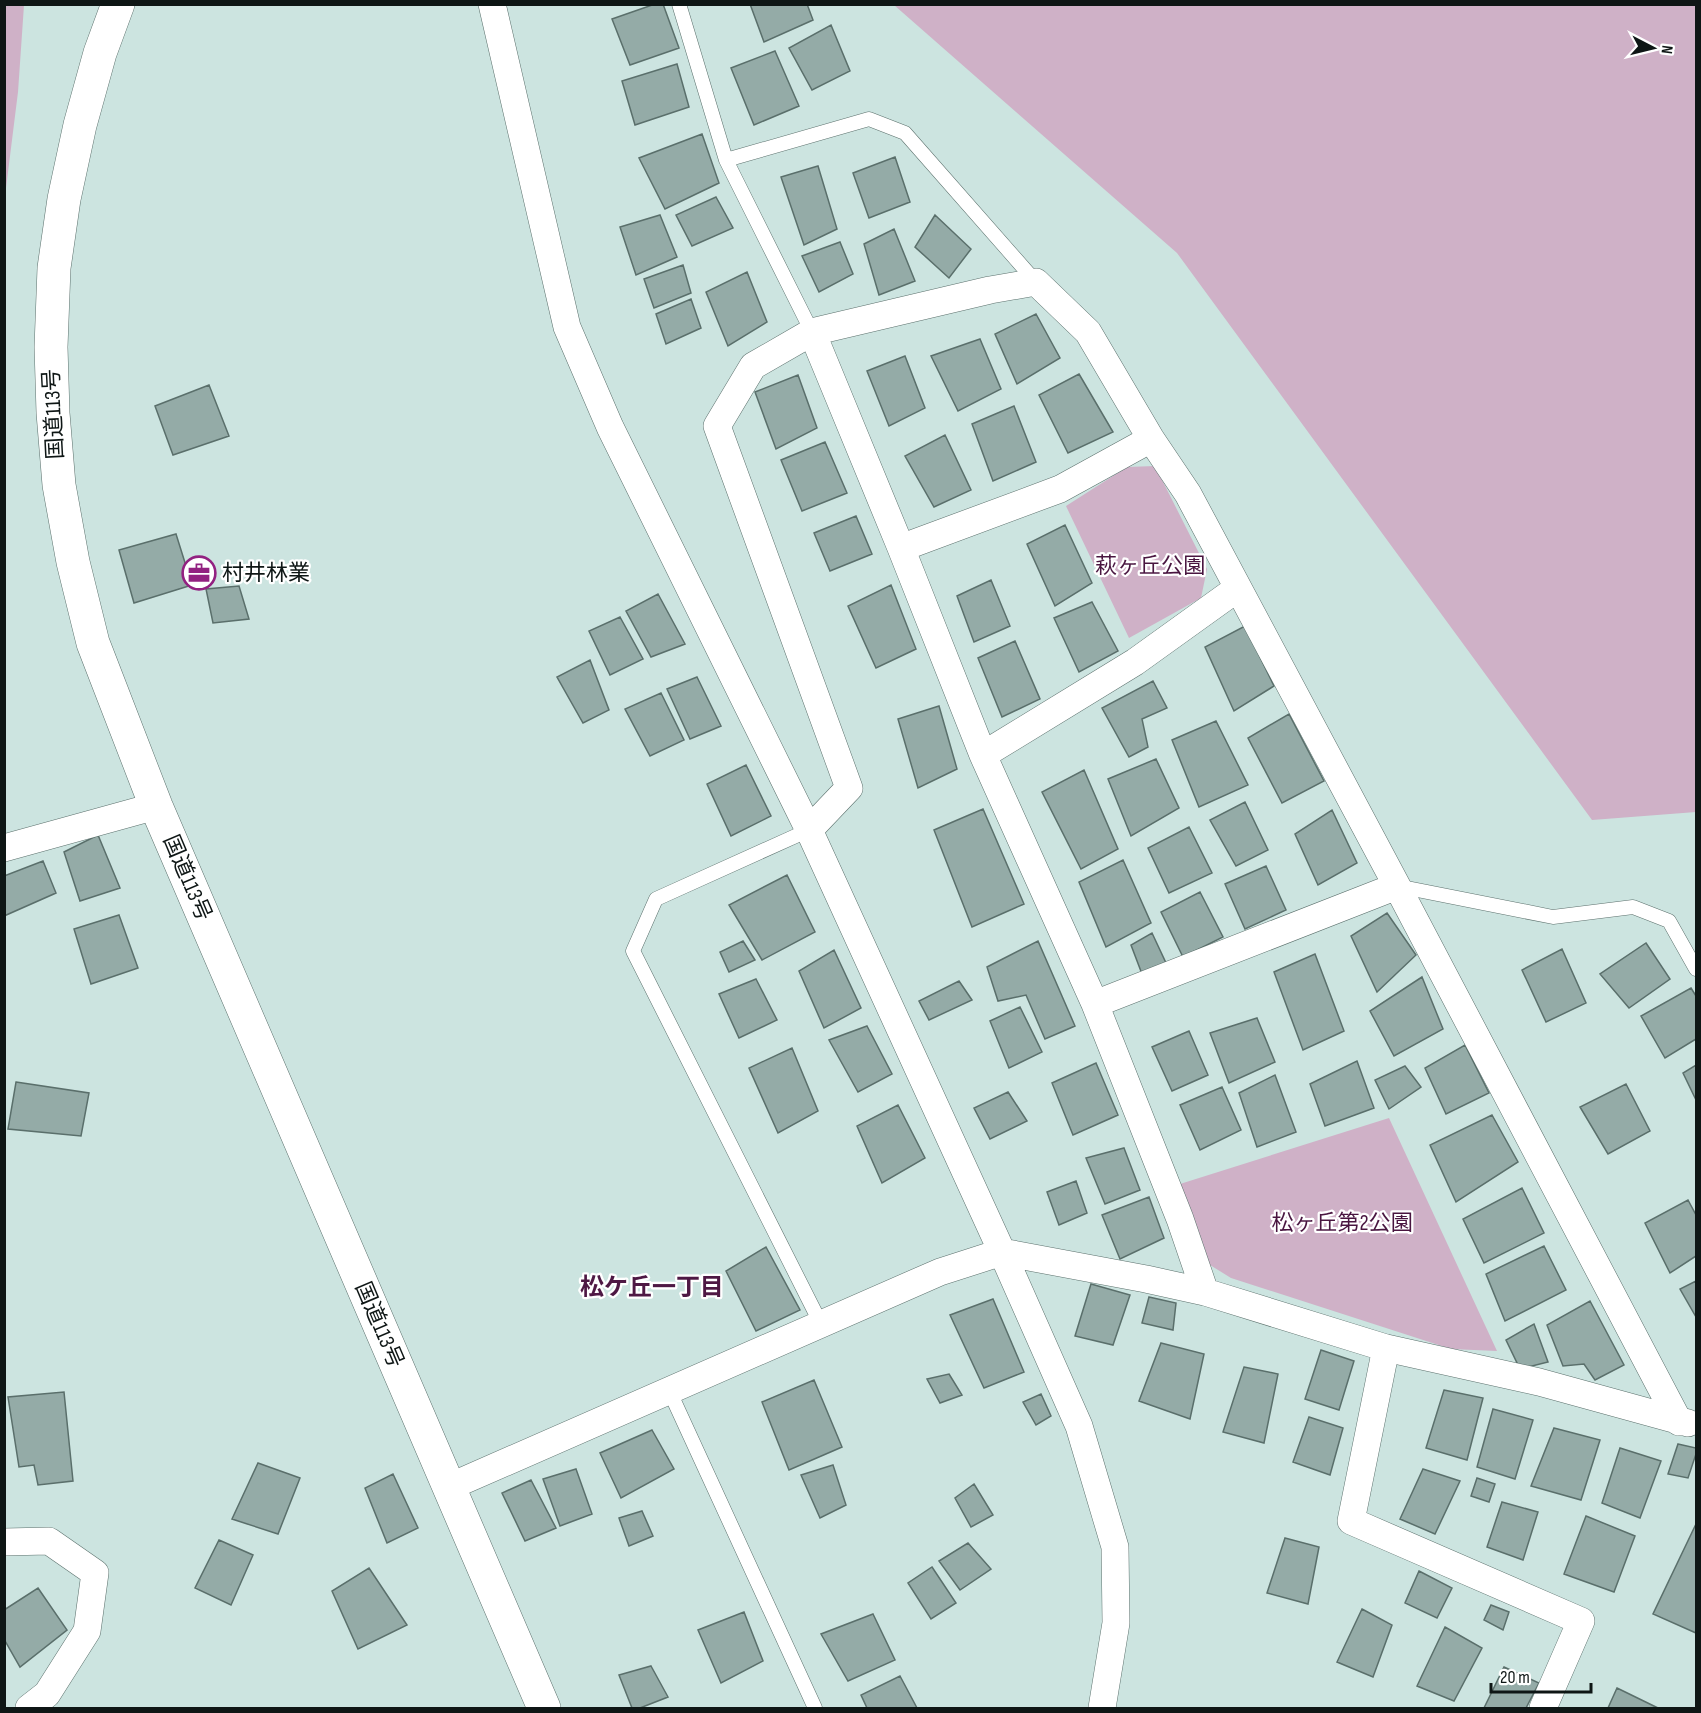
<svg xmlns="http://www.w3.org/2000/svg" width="1701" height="1713" viewBox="0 0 1701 1713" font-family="'Sofia Sans Condensed','Noto Sans JP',sans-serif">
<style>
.green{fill:#cfb1c7}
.building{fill:#94aba7;stroke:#5a6f6b;stroke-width:1.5}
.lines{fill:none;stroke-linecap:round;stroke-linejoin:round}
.service-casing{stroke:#5c716d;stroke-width:15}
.minor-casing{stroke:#5c716d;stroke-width:28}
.trunk-casing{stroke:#5c716d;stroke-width:34}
.service{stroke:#fff;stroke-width:14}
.minor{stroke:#fff;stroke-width:27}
.trunk{stroke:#fff;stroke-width:33}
.labels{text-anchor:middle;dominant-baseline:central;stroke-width:4.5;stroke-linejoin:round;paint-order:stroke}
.street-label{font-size:22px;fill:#0e1615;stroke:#fff}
.park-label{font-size:22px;fill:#491540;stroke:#fff}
.poi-label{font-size:22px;fill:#0e1615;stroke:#fff;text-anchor:start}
.neighbourhood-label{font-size:24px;font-weight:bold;fill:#4e1844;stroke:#fff}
</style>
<rect width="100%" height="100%" fill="#cce4e0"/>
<!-- green -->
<path class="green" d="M5 4 24 5 18 92 5 196Z
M894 5H1696V812L1592 820 1177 253Z
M1155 466 1207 569 1201 598 1129 638 1066 506 1127 467Z
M1389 1118 1497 1351 1451 1349 1231 1278 1210 1265 1180 1184Z"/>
<!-- building -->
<path class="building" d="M655 4H663L679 48 630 65 612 19Z
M750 4H807L813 20 764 42Z
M831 25 850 71 812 90 789 48Z
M775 51 799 106 754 125 731 68Z
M677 64 689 107 635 125 622 81Z
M702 134 719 183 665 209 639 158Z
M895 157 910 202 869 218 853 173Z
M818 166 837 229 804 245 781 177Z
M716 197 733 228 692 246 676 215Z
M660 215 677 257 636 275 620 227Z
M935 215 971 249 949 278 915 247Z
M894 229 915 281 879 295 864 244Z
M840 242 853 274 819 292 802 256Z
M683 265 691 293 654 308 644 279Z
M747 272 767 322 728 346 706 292Z
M691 299 701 328 666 344 656 314Z
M1036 314 1060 358 1017 384 995 334Z
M980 339 1001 389 958 411 931 356Z
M905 356 925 408 889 426 867 371Z
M1079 374 1113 432 1068 453 1039 395Z
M798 375 817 428 776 449 755 392Z
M209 385 229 436 173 455 155 406Z
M1014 406 1036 462 993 481 972 424Z
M945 435 971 490 934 507 905 456Z
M825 442 847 493 802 511 781 460Z
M856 516 872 554 830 571 814 533Z
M1065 525 1092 583 1055 606 1027 544Z
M176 534 192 585 134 603 119 550Z
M991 580 1010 626 974 642 957 596Z
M891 585 916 649 876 668 848 606Z
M239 586 249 619 213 623 206 589Z
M658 594 685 644 651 657 626 611Z
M1092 602 1118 651 1079 672 1054 618Z
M620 617 643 659 610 675 589 631Z
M1245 626 1274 686 1234 711 1205 647Z
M1015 641 1040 699 1002 717 978 658Z
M590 660 609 710 583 723 557 677Z
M697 677 721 726 690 739 667 689Z
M1153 681 1167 708 1142 719 1148 747 1129 757 1102 708Z
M661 693 684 740 650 756 625 709Z
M939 706 957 769 918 788 898 719Z
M1289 714 1324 781 1282 803 1248 738Z
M1216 721 1248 785 1199 807 1172 740Z
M1156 759 1179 808 1131 836 1108 779Z
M746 765 771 816 731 836 707 784Z
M1084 770 1118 849 1081 869 1042 792Z
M1245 802 1268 850 1236 866 1210 820Z
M983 809 1024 904 972 927 934 830Z
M1332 810 1357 863 1318 885 1295 834Z
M1189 827 1212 873 1169 893 1148 848Z
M98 835 120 888 80 901 64 852Z
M1123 860 1151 923 1106 947 1079 882Z
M43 861 56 893 4 916V876Z
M1266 866 1286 910 1245 929 1225 884Z
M787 875 815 932 762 960 729 905Z
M1200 892 1223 937 1183 957 1161 912Z
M1387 913 1416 955 1377 992 1351 936Z
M119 915 138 968 91 984 74 929Z
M1152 933 1166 963 1142 974 1131 945Z
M743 941 755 960 729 972 720 952Z
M1038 941 1075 1026 1045 1039 1026 995 998 1001 987 967Z
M1646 943 1670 979 1629 1008 1600 974Z
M1562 949 1586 1003 1546 1022 1522 970Z
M834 950 861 1008 824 1028 799 971Z
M1315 954 1344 1031 1303 1050 1274 972Z
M1422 977 1443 1029 1394 1056 1370 1011Z
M756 979 777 1020 739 1038 719 994Z
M959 981 972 1000 929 1020 919 1001Z
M1691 988 1696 996V1039L1665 1058 1641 1016Z
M1020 1007 1042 1052 1009 1068 990 1021Z
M1257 1018 1275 1062 1229 1083 1210 1033Z
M867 1026 892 1074 858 1092 829 1040Z
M1189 1031 1208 1075 1172 1091 1152 1047Z
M1465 1045 1489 1093 1446 1114 1425 1068Z
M792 1048 818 1111 778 1133 749 1068Z
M1357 1061 1374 1108 1325 1126 1310 1084Z
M1096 1063 1118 1115 1073 1135 1052 1083Z
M1696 1065V1100L1683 1073Z
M1405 1066 1421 1087 1389 1109 1375 1080Z
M1275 1075 1296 1132 1257 1147 1239 1093Z
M16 1082 89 1093 81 1136 8 1129Z
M1626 1084 1650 1131 1608 1154 1580 1107Z
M1222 1087 1241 1130 1200 1150 1180 1105Z
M1008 1092 1027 1121 990 1139 974 1108Z
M898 1105 925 1158 882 1183 857 1126Z
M1492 1115 1518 1162 1456 1202 1430 1145Z
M1124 1148 1140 1190 1105 1204 1086 1158Z
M1076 1181 1087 1213 1059 1225 1047 1192Z
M1522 1188 1544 1233 1484 1263 1463 1219Z
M1149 1197 1164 1238 1120 1259 1102 1215Z
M1688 1200 1696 1215V1256L1670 1273 1645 1223Z
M1544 1246 1566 1290 1505 1321 1486 1274Z
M766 1247 800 1310 756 1331 726 1271Z
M1696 1281V1317L1680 1289Z
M1091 1284 1130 1295 1113 1345 1075 1336Z
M1149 1297 1176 1303 1173 1330 1142 1323Z
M993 1299 1024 1372 984 1388 950 1315Z
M1590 1301 1624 1365 1595 1380 1584 1364 1563 1366 1547 1325Z
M1534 1324 1548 1362 1520 1369 1506 1340Z
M1161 1343 1204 1354 1190 1419 1139 1401Z
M1321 1350 1354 1361 1339 1410 1305 1399Z
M1244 1367 1278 1374 1264 1443 1223 1432Z
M949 1374 962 1395 940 1403 927 1379Z
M814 1380 842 1447 789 1470 762 1402Z
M1444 1390 1483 1398 1467 1460 1426 1448Z
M64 1392 73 1481 38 1485 34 1465 19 1467 8 1397Z
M1041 1394 1051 1416 1036 1425 1023 1402Z
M1493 1409 1533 1420 1515 1479 1477 1467Z
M1309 1417 1343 1428 1330 1475 1293 1462Z
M1554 1428 1600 1440 1581 1500 1531 1486Z
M652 1430 674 1469 621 1498 600 1453Z
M1678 1444 1696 1448V1454L1688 1478 1668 1474Z
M1620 1448 1661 1461 1640 1518 1602 1503Z
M258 1463 300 1478 278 1534 232 1519Z
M833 1465 846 1505 820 1518 801 1475Z
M576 1469 592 1514 560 1526 543 1479Z
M1423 1469 1460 1481 1435 1534 1400 1519Z
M393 1474 418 1528 387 1543 365 1488Z
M1477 1478 1495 1484 1489 1502 1471 1496Z
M531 1480 556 1528 525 1541 502 1493Z
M974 1484 993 1515 971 1527 955 1498Z
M1502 1502 1538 1512 1523 1560 1487 1547Z
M642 1511 653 1536 629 1546 619 1518Z
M1586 1516 1635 1536 1614 1592 1564 1574Z
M1696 1524V1633L1653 1614Z
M1285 1538 1319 1547 1308 1604 1267 1593Z
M219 1540 253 1555 231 1605 195 1588Z
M968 1543 991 1569 960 1590 939 1561Z
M932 1567 956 1603 931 1619 908 1583Z
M369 1568 407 1625 358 1649 332 1591Z
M1419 1571 1452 1588 1437 1618 1405 1603Z
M38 1588 67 1630 20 1667 4 1639V1610Z
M1491 1605 1509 1612 1503 1630 1484 1620Z
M1362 1609 1392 1625 1373 1677 1337 1662Z
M744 1612 763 1661 721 1683 698 1630Z
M873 1614 895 1660 848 1681 821 1634Z
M1445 1627 1482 1648 1454 1701 1417 1686Z
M651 1666 668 1697 640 1708H632L619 1675Z
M1504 1667 1539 1683 1526 1708H1484Z
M900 1676 917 1708H867L861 1695Z
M1617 1688 1658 1708H1608Z"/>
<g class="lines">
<!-- service casing -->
<g class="service-casing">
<path id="service" d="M679 4 726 160 812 332
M726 160 869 119 905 133 1036 282
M809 830 656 899 633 951 821 1324
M1397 886 1553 917 1633 907 1669 921 1696 969
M669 1390 815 1708"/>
</g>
<!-- minor casing -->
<g class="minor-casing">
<path id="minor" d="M492 4 567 327 610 427 809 830 1002 1252 1079 1426 1115 1547 1116 1623 1102 1708
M812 332 901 548 983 755 1095 1004 1180 1219 1205 1292
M901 548 1060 489 1151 439
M983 755 1135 662 1238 588
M809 830 849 788 717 426 753 366 812 332 990 290 1036 282 1088 332 1151 439 1188 494 1397 886 1679 1422
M4 848 156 806
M1095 1004 1397 886
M1386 1348 1351 1521 1581 1621 1543 1708
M449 1487 940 1272 1002 1252 1146 1279 1205 1292 1386 1348 1539 1382 1688 1423
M4 1542 49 1541 95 1573 87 1631 47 1694 29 1708"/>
</g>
<!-- trunk casing -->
<g class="trunk-casing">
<path id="trunk" d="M118 4 100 53 80 125 64 199 54 268 51 347 53 413 59 485 73 562 93 643 156 806 544 1708"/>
</g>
<!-- service -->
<use href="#service" class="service"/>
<!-- minor -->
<use href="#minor" class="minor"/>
<!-- trunk -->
<use href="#trunk" class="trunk"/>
</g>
<!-- icons -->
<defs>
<g id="office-ring" transform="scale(1.725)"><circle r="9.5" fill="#fff" stroke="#922181" stroke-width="1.5"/><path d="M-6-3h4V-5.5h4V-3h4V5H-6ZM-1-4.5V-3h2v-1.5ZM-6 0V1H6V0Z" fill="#922181"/></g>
</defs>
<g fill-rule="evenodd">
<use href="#office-ring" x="199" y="573"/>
</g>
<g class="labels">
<!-- street labels -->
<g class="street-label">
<text transform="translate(54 414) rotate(-93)">国道113号</text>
<text transform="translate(187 878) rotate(67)">国道113号</text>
<text transform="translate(379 1325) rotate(67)">国道113号</text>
</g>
<!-- park labels -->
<g class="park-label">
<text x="1150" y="566">萩ヶ丘公園</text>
<text x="1342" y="1223">松ヶ丘第2公園</text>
</g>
<!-- poi labels -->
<g class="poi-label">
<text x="222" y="573">村井林業</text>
</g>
<!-- neighbourhood labels -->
<g class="neighbourhood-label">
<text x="652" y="1287">松ケ丘一丁目</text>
</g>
</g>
<!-- border -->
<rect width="1701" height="1713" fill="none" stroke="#0e1615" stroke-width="12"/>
<!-- north arrow -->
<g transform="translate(1653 48) rotate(97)" stroke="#ffffff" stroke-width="4.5" paint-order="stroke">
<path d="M0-4.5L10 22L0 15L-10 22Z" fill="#0e1615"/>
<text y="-9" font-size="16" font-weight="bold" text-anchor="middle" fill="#0e1615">N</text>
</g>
<!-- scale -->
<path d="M1491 1683v9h100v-9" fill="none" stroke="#0e1615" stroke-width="3"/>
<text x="1500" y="1683" font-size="18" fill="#0e1615" stroke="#ffffff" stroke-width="4.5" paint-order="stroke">20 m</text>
</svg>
